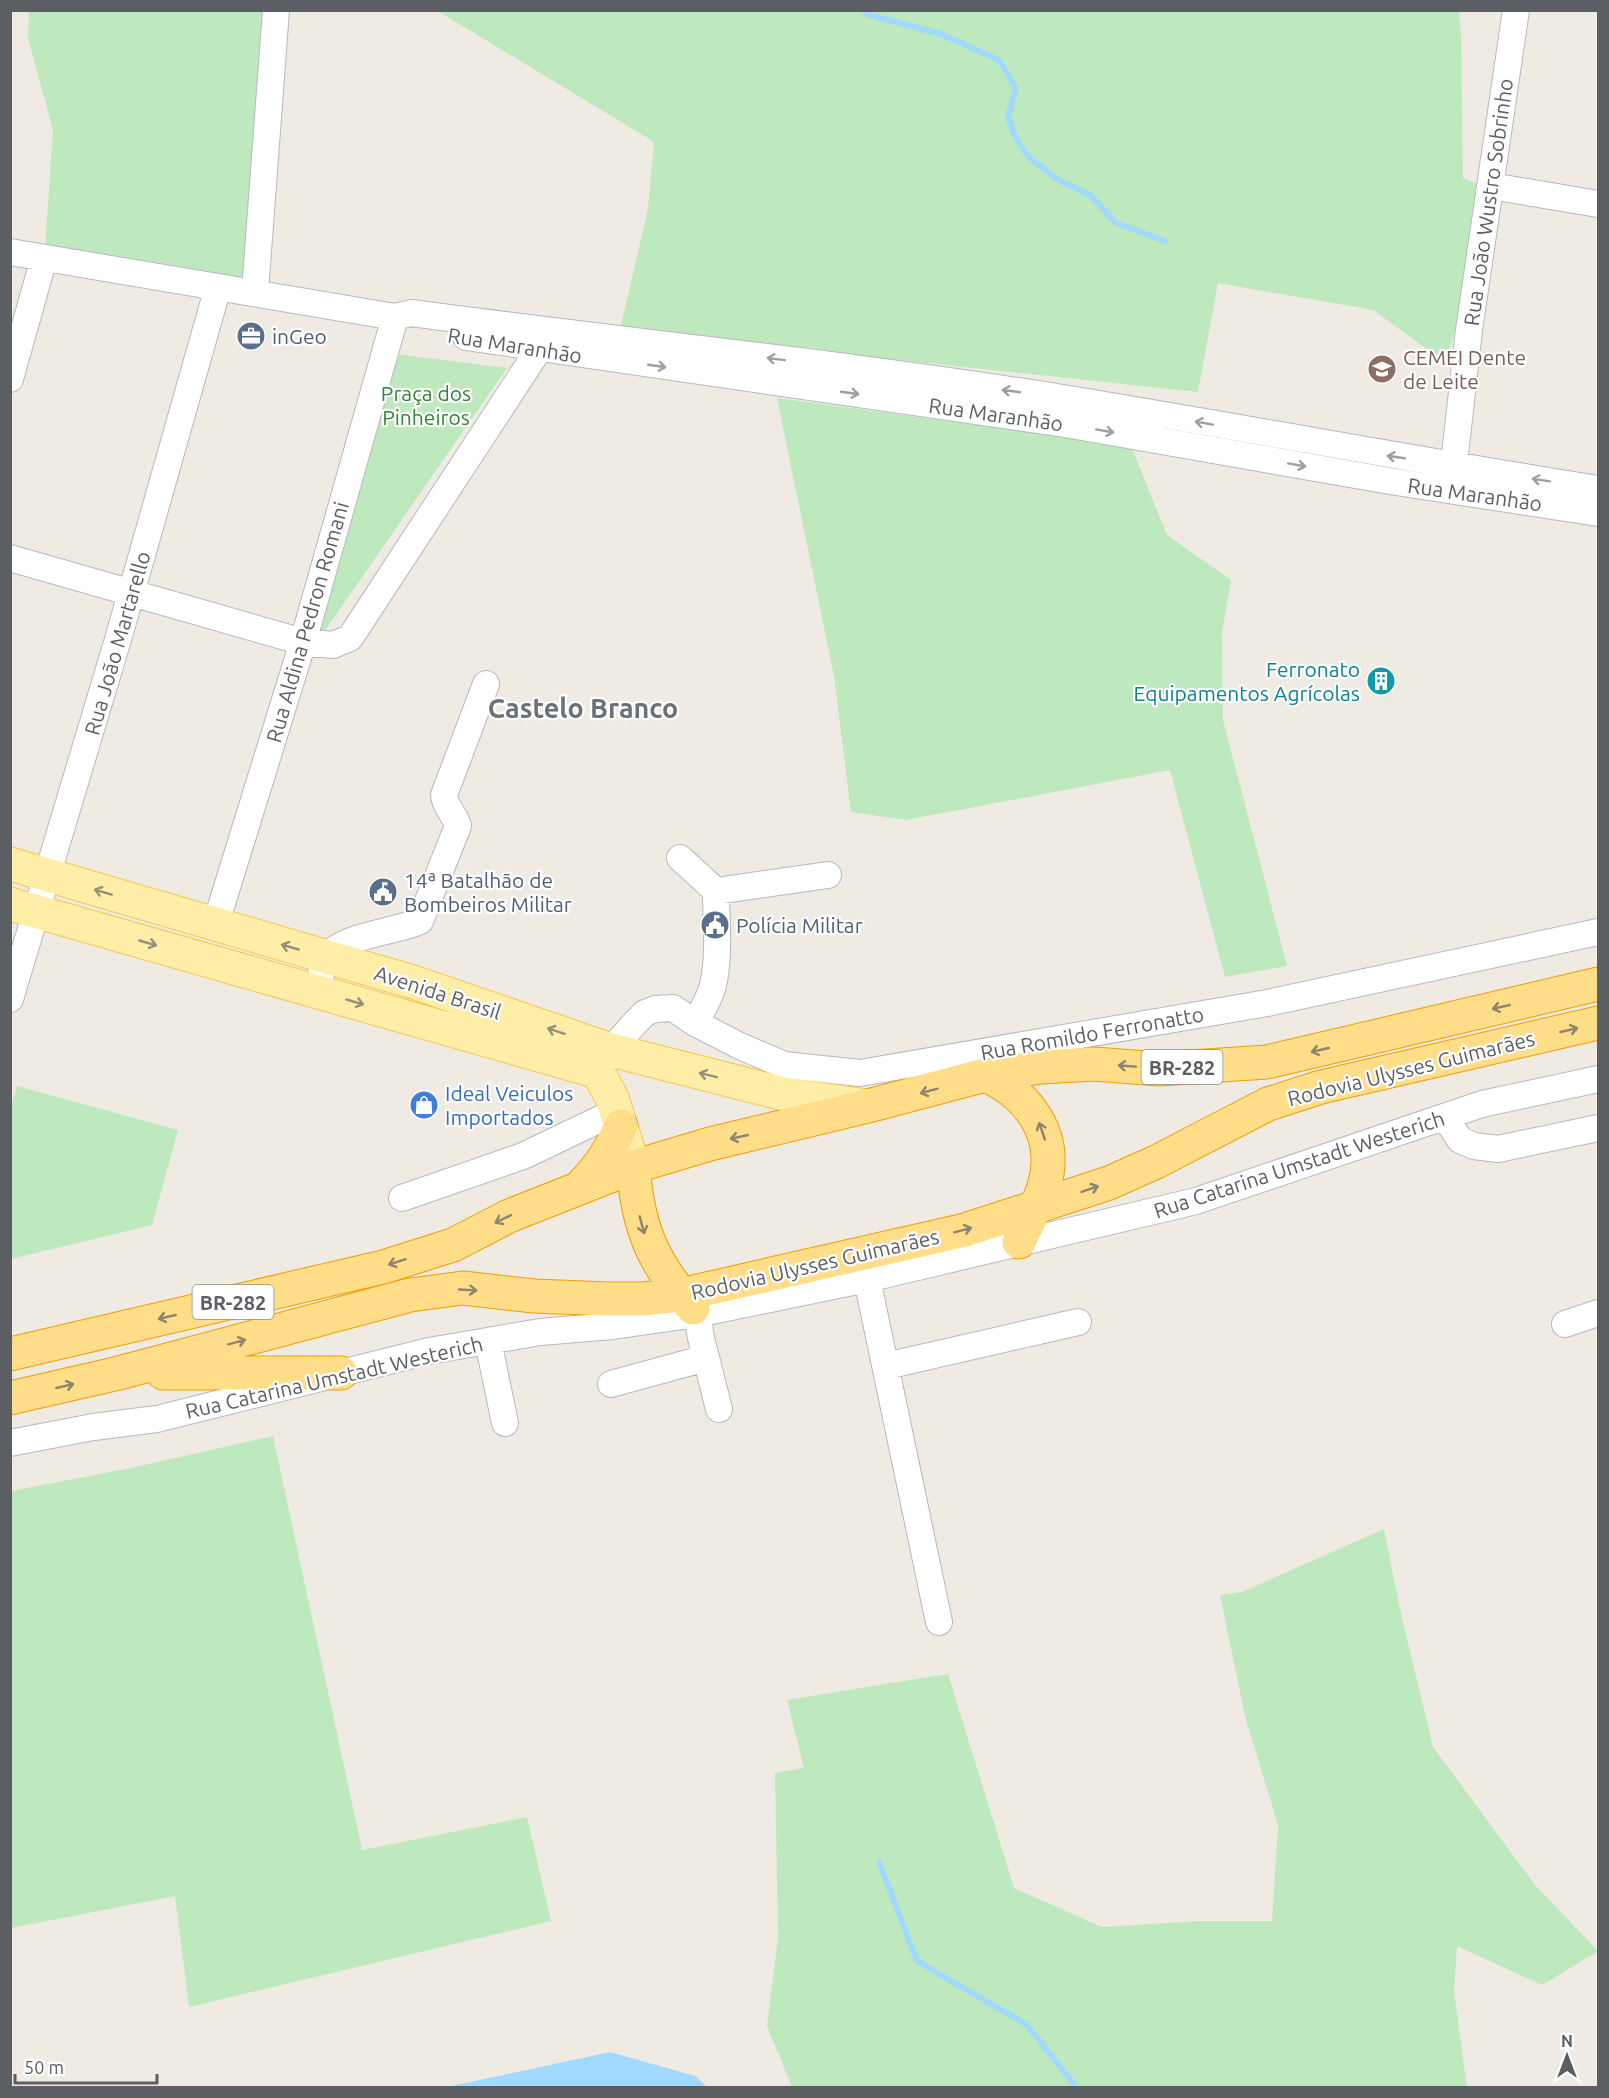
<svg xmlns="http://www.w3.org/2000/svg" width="1609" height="2098" viewBox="0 0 1609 2098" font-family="Ubuntu,sans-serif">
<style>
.green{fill:#bee8bd}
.water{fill:#a2d9ff}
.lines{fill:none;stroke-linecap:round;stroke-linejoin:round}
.stream{stroke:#a2d9ff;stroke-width:6}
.minor-casing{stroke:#b5b9be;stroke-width:28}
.major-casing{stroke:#fac54f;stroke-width:35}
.highway-casing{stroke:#f19e00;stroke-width:35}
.minor{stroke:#fff;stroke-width:26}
.major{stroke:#ffeea7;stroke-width:33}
.highway{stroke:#ffdd89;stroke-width:33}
.oneway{stroke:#9d9fa2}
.oneway2{stroke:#94917b}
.oneway3{stroke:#8c856f}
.labels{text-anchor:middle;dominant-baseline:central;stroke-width:4.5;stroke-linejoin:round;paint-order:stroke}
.shield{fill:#fff;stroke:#8c8f92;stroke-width:1.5}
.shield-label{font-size:20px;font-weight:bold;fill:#5b5f64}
.street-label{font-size:21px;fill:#5b5f64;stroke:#fff}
.service-label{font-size:21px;fill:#4e5e75;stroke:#fff;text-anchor:start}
.education-label{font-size:21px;fill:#785e54;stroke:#fff;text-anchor:start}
.park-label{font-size:21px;fill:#2f8730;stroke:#fff}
.culture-label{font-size:21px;fill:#0d838f;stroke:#fff;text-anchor:end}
.shop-label{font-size:21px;fill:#366cbe;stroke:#fff;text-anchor:start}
.district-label{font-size:27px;font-weight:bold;fill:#6b7176;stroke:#fff}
</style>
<rect width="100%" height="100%" fill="#efebe2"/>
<!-- green -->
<path class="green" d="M29 11H267L246 283 45 249 53 130 28 38Z
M438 11H1459L1461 35 1463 178 1479 185 1456 327 1446 363 1373 310 1218 283 1198 392 620 330 648 209 654 142Z
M395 354 507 368 324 632 310 628Z
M777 398 1131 446 1167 535 1231 580 1222 633 1223 720 1287 966 1225 977 1170 770 906 820 851 812 834 676Z
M17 1086 178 1130 152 1225 11 1259 10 1109Z
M273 1436 362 1850 527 1817 551 1921 189 2007 175 1896 11 1928V1491L131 1468Z
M1384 1529 1399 1605 1433 1747 1535 1885 1598 1951 1542 1985 1457 1946 1454 1991 1467 2087H792L767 2026 778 1937 775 1773 804 1768 787 1700 948 1674 1014 1888 1102 1927 1199 1921H1272L1278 1825 1245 1716 1220 1595 1242 1592Z"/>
<!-- water -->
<path class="water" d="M610 2052 695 2076 707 2087H447Z"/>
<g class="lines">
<!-- stream -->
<path class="stream" d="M862 10 869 15 941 34 999 60 1016 88 1008 117 1015 137 1029 157 1058 180 1090 195 1116 223 1165 241
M879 1862 917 1961 1027 2025 1077 2088"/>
<!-- minor casing -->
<g class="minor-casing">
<path id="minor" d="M1491 186 1598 204
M10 252 395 317 411 313C630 342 851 364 1069 399 1246 428 1422 461 1598 489
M255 292 276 10
M466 337 1065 424 1390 481 1598 513
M10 379 44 258
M1452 481 1469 330 1516 10
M10 558 303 642 333 645 350 638 547 337
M680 858 716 891C716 922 720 955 713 985 710 998 702 1011 695 1023
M716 891 828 875
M215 926 303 642 395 317
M316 991C319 981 322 969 326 959 339 935 397 932 420 921L458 826C455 814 445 808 444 795L486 684
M10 999 119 636 218 287
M604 1062 611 1050 635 1023 645 1013 655 1009 673 1008 695 1023 738 1045 784 1065 860 1073 1267 1003 1598 932
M1445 1117 1460 1140 1474 1146 1498 1149 1598 1128
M402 1198 523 1156 617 1111
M867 1279 939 1622
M697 1314 701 1338 719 1409
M1565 1324 1598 1313
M488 1341 505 1423
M886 1366 1078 1322
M611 1384 706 1358
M10 1443 93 1427 157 1419 429 1351 540 1332 613 1326 697 1314 867 1279 1196 1201 1482 1104 1598 1079"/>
</g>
<!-- major casing -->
<g class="major-casing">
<path id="major" d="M10 864 413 982 611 1050 784 1094 867 1106
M10 904 598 1072 612 1098 629 1152"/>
</g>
<!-- highway casing -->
<g class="highway-casing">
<path id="highway" d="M985 1075C1028 1094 1058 1134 1045 1183 1040 1203 1027 1223 1019 1242
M633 1167C638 1227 652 1263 693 1308
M581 1186C600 1166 610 1151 621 1126
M10 1354 383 1267 453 1245 509 1216 633 1167 710 1144 868 1106 985 1075 1041 1067 1094 1064 1159 1069 1267 1062 1598 984
M163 1373H341
M10 1398 119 1373 410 1295 463 1288 534 1296 608 1299H643L680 1295 965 1230 1109 1183 1156 1162 1268 1104 1321 1087 1598 1023"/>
</g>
<!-- minor -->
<use href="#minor" class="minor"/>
<!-- major -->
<use href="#major" class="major"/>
<!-- highway -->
<use href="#highway" class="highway"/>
</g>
<!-- one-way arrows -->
<defs><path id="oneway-shaft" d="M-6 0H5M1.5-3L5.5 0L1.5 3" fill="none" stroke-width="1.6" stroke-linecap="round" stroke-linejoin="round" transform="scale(1.5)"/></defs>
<g class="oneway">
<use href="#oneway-shaft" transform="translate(776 359) rotate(-173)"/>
<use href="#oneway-shaft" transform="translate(657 366) rotate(8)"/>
<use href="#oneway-shaft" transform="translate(1011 391) rotate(-172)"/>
<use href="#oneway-shaft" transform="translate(850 393) rotate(8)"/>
<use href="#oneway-shaft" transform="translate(1204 423) rotate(-170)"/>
<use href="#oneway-shaft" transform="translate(1105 431) rotate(10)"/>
<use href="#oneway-shaft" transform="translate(1396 457) rotate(-172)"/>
<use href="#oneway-shaft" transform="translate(1297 465) rotate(10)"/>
<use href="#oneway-shaft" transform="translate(1541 480) rotate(-171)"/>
</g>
<g class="oneway2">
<use href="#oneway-shaft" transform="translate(103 892) rotate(-163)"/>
<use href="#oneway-shaft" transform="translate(148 943) rotate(16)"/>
<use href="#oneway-shaft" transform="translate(290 947) rotate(-164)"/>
<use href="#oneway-shaft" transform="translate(355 1002) rotate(16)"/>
<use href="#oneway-shaft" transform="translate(556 1031) rotate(-161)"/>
<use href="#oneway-shaft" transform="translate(708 1075) rotate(-166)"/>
</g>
<g class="oneway3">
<use href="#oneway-shaft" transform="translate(1501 1007) rotate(167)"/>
<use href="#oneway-shaft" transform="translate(1569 1030) rotate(-13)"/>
<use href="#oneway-shaft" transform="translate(1320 1050) rotate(167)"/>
<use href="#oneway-shaft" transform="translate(1127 1066) rotate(-176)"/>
<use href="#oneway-shaft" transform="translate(929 1091) rotate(165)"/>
<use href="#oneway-shaft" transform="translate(1042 1131) rotate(-109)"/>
<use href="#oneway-shaft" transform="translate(739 1137) rotate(167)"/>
<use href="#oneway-shaft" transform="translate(1090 1189) rotate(-19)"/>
<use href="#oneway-shaft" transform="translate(503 1219) rotate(154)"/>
<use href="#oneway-shaft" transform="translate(642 1225) rotate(75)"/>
<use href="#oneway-shaft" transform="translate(963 1230) rotate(-15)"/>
<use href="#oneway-shaft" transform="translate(397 1262) rotate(162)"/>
<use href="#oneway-shaft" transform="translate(468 1290) rotate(3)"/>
<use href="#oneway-shaft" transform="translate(167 1317) rotate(167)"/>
<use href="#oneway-shaft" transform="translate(237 1342) rotate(-15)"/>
<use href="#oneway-shaft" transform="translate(65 1386) rotate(-13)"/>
</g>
<!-- icons -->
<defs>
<g id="office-disc" transform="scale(1.5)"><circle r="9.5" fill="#5c6f8a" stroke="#fff"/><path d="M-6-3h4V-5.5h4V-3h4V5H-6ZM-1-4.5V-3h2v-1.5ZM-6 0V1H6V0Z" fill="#fff"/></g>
<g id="school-disc" transform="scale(1.5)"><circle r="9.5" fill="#8d6e63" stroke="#fff"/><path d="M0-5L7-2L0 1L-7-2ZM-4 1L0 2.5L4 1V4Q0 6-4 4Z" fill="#fff"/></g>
<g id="building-disc" transform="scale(1.5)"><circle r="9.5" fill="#0f9aa8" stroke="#fff"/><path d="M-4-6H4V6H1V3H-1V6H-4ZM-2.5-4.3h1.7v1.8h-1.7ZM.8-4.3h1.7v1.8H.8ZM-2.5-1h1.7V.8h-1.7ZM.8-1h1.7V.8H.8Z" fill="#fff"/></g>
<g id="civic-disc" transform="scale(1.5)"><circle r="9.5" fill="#5c6f8a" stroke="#fff"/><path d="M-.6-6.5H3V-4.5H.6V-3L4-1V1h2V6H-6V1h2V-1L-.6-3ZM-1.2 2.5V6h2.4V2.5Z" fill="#fff"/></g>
<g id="shop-disc" transform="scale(1.5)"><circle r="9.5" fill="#3f7fe0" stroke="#fff"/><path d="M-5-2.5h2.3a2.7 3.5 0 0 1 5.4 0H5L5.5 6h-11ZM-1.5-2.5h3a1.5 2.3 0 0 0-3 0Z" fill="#fff"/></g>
</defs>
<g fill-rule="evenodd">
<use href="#office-disc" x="251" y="336"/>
<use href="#school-disc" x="1382" y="369"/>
<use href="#building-disc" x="1381" y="681"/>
<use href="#civic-disc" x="383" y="892"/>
<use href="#civic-disc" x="715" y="925"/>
<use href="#shop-disc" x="424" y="1105"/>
</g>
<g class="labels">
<!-- shield labels -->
<g class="shield">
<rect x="1141.5" y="1050" width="81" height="34" rx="4.5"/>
<rect x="192.5" y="1285" width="81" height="34" rx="4.5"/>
</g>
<g class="shield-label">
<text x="1182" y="1067">BR-282</text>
<text x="233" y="1302">BR-282</text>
</g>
<!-- street labels -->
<g class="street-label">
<text transform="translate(1488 202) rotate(-82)">Rua João Wustro Sobrinho</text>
<text transform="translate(515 345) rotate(9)">Rua Maranhão</text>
<text transform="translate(996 414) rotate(8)">Rua Maranhão</text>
<text transform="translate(1475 494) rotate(8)">Rua Maranhão</text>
<text transform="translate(307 622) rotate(-74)">Rua Aldina Pedron Romani</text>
<text transform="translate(117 643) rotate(-74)">Rua João Martarello</text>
<text transform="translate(438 992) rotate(18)">Avenida Brasil</text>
<text transform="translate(1092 1033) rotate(-10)">Rua Romildo Ferronatto</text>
<text transform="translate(1411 1068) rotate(-14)">Rodovia Ulysses Guimarães</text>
<text transform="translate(1299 1164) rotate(-18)">Rua Catarina Umstadt Westerich</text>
<text transform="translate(815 1264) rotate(-13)">Rodovia Ulysses Guimarães</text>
<text transform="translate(334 1377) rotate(-13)">Rua Catarina Umstadt Westerich</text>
</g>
<!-- service labels -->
<g class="service-label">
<text x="272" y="336">inGeo</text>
<text x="404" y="880">14ª Batalhão de<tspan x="404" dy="24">Bombeiros Militar</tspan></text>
<text x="736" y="925">Polícia Militar</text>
</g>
<!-- education labels -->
<g class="education-label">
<text x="1403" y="357">CEMEI Dente<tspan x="1403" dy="24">de Leite</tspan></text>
</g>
<!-- park labels -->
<g class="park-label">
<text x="426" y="393">Praça dos<tspan x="426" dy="24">Pinheiros</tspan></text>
</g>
<!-- culture labels -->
<g class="culture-label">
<text x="1360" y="669">Ferronato<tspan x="1360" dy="24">Equipamentos Agrícolas</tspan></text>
</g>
<!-- shop labels -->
<g class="shop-label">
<text x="445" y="1093">Ideal Veiculos<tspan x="445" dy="24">Importados</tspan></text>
</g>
<!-- district labels -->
<g class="district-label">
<text x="583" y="708">Castelo Branco</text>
</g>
</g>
<!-- border -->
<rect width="1609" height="2098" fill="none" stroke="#5b5f64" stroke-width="24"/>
<!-- north arrow -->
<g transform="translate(1567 2056)" stroke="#ffffff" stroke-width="4.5" paint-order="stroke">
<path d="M0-4.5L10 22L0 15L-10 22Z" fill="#5b5f64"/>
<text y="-9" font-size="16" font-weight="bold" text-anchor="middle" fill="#5b5f64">N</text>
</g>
<!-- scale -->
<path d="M15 2074v9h142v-9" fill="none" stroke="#5b5f64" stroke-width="3"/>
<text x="24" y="2074" font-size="18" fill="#5b5f64" stroke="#ffffff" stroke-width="4.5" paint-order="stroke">50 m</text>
</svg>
